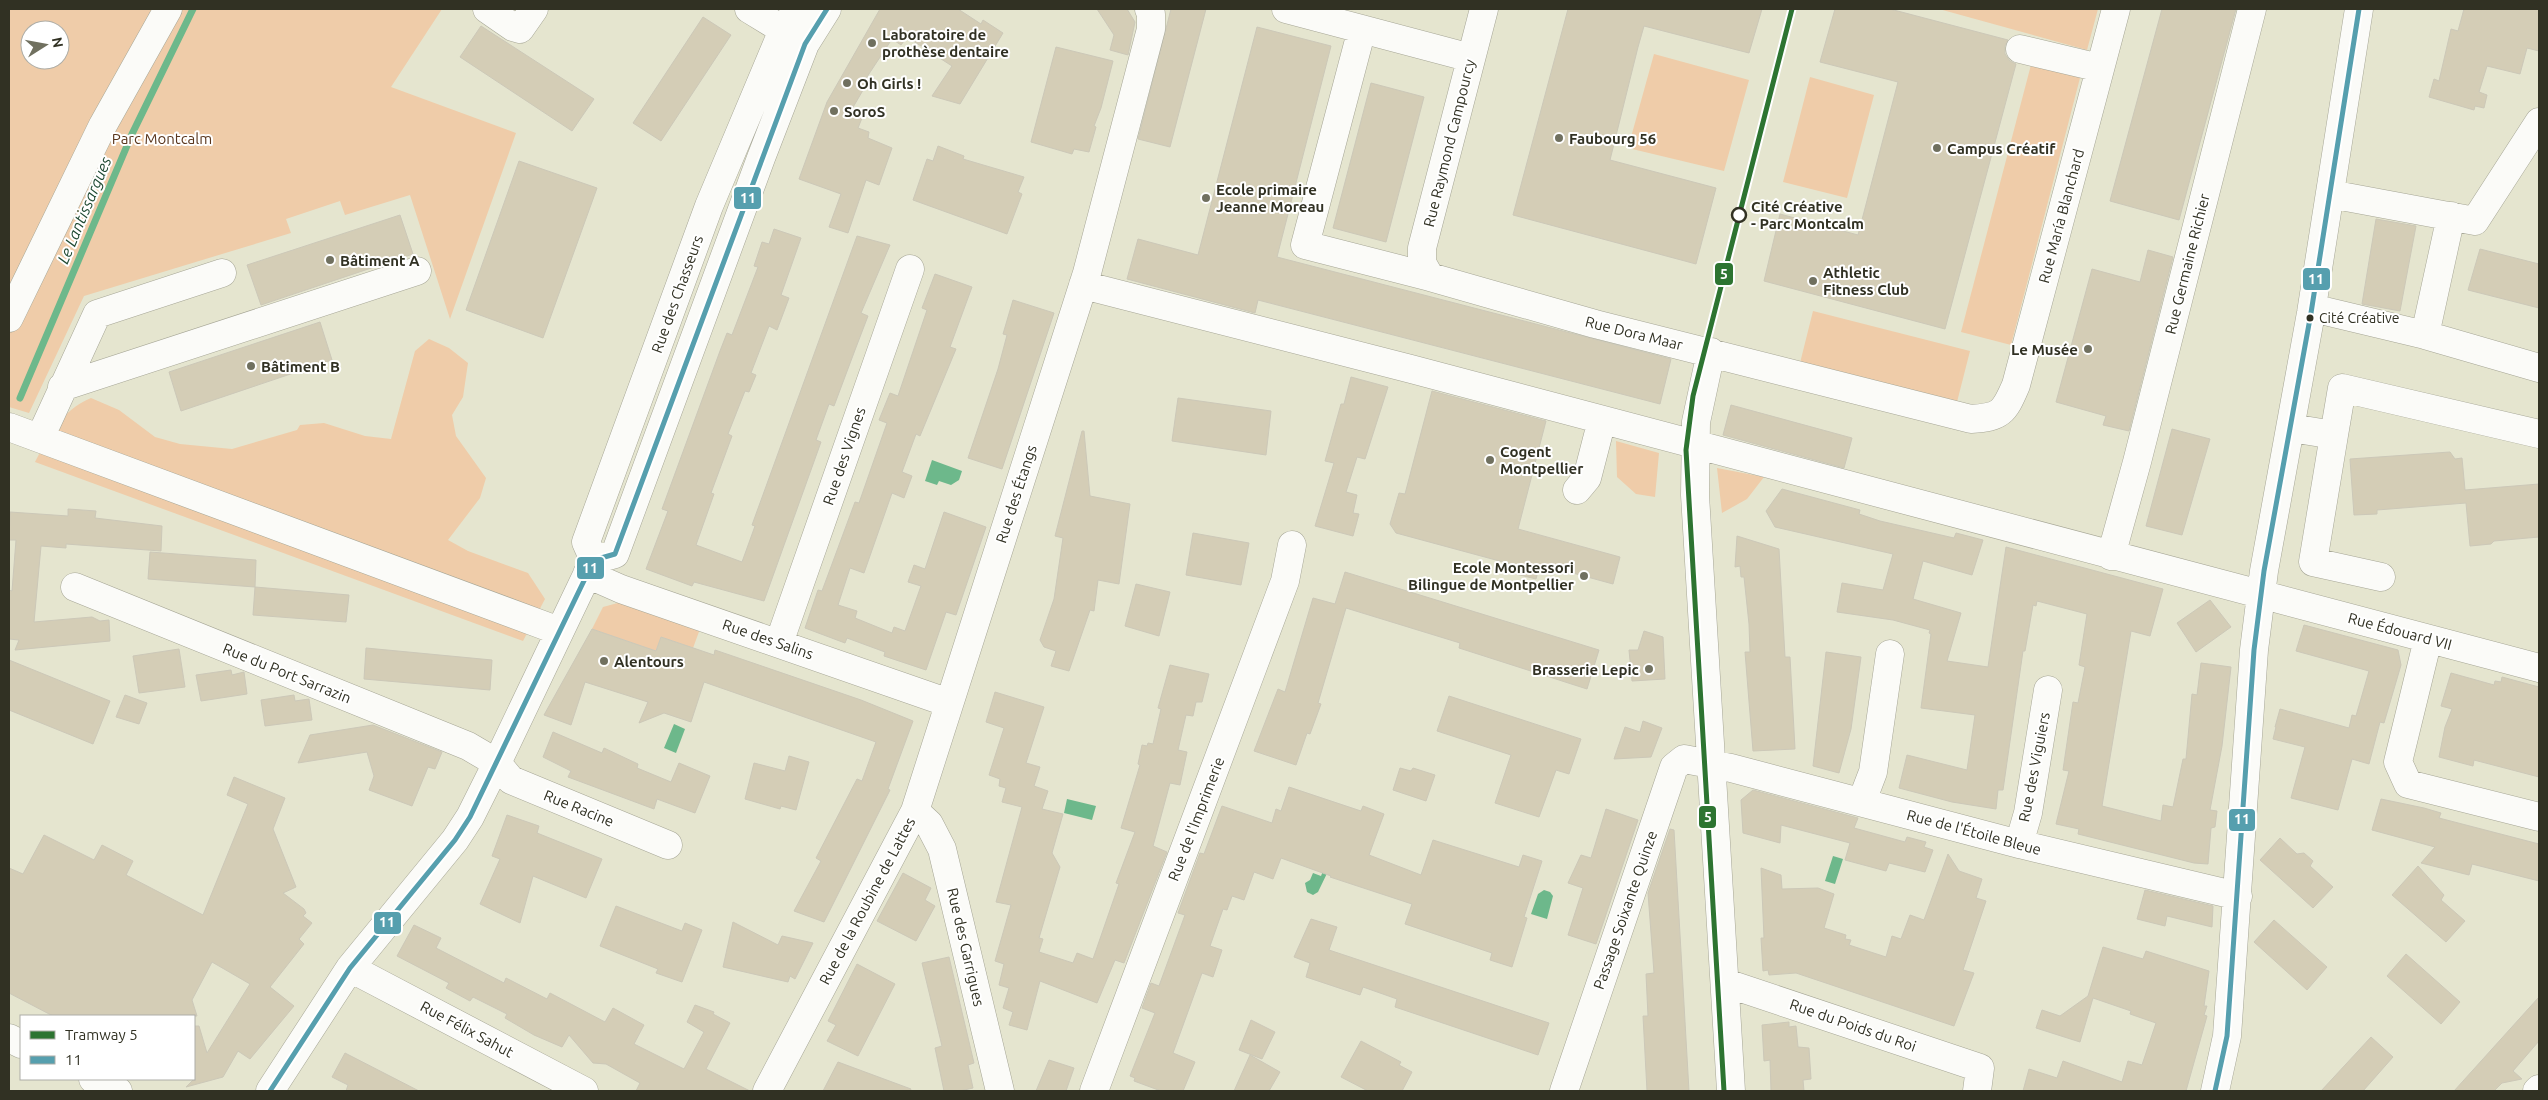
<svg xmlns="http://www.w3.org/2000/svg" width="2548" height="1100" viewBox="0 0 2548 1100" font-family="Ubuntu,sans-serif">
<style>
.green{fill:#efcca9;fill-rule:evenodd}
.water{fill:#6db88b}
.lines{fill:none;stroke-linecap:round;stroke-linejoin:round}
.stream{stroke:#6db88b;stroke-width:7}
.building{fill:#d4cdb6;stroke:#ccc8b8}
.minor-casing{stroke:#a6a696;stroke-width:29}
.major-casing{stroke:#a6a696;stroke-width:29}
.minor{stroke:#fbfbf8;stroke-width:28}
.major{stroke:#fbfbf8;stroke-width:28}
.bus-1-casing{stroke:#fff;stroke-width:9}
.bus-1{stroke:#569fae;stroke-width:5}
.tram-1-casing{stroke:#fff;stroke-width:9}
.tram-1{stroke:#2d7431;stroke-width:5}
.poi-dot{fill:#70705f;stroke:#fff;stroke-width:2}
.stop-dot{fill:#fff;stroke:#313123;stroke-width:2.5}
.bus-dot{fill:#313123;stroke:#fff;stroke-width:2}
.labels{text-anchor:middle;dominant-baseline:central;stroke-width:4;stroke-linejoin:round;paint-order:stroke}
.bus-label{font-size:14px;fill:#313123;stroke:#fff;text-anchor:start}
.poi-label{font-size:15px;font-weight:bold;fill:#313123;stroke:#fff;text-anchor:start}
.park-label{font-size:15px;fill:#59361d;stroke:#fff}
.street-label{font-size:15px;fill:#313123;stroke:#fff}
.stop-label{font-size:15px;font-weight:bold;fill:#313123;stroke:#fff;text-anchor:start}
.water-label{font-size:16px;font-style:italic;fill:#214b34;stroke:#fff}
.line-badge{stroke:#fff;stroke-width:2}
.badge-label{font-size:14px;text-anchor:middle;font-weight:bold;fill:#fff}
</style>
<rect width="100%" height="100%" fill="#e5e5cf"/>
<!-- green -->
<path class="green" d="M9 9H442L391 87 516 133 450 319 410 195 345 215 340 201 286 219 291 233 84 296 29 413 9 407ZM30 30H60V60H30Z
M1939 9H2098L2087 50Z
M1654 54 1749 80 1724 171 1628 148Z
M2032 61 2081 74 2011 345 1961 332Z
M1810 77 1874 95 1847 198 1783 182Z
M1813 311 1970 351 1957 402 1800 363Z
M429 339 449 348 468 363 463 397 452 415 456 436 486 478 480 498 448 540 468 551 528 573 545 599 523 641 35 462C50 434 61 411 91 398L119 410 155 437 180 444 232 449 297 430 300 425 324 423 365 436 391 439 415 351Z
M1616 441 1659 453 1655 497 1636 494 1617 477Z
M1717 468 1764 477 1747 499 1722 513Z
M625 601 700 629 693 648 661 637 656 651 592 629 603 607Z"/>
<!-- water -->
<path class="water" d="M932 460 962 471 959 480 951 485 939 481 937 485 925 481Z
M674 724 685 729 676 753 664 748Z
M1067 799 1096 806 1092 820 1064 813Z
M1833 856 1843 859 1835 884 1825 881Z
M1327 861 1332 863 1318 892 1313 895 1307 892 1305 883 1310 880 1313 873 1321 876Z
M1544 890 1550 892 1553 896 1547 919 1531 914 1538 894Z"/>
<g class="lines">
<!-- stream -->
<path class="stream" d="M20 398 132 134 193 9"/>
</g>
<!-- building -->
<path class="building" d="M880 9H958L981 24 983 20 1003 33 960 104 932 96 952 66 907 37 901 45 892 39 863 83 866 85 852 109 864 113 858 128 869 132 868 138 892 148 879 185 866 180 848 233 829 227 841 194 799 179 827 102Z
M1097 9H1127L1135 22 1128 55 1110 50 1114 35Z
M1171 9H1206L1170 147 1138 139Z
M1568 9H1762L1749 53 1644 26 1638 47 1610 160 1716 188 1696 264 1513 215Z
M1835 9H1890L2008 40 2005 46V54L2010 61 2016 64 1945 329 1764 281 1780 214 1858 235 1898 82 1820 62Z
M2162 9H2236L2179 220 2110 201Z
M2464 9H2539V51L2527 48 2520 74 2487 66 2479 92 2487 95 2484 108 2475 106 2474 110 2429 97 2434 79 2439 81 2451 29 2458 31Z
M703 17 731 35 661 141 633 123Z
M481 26 594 99 572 131 460 57Z
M1257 27 1331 46 1277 257 1671 359 1660 404 1258 300 1255 313 1127 279 1138 239 1198 255Z
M1056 47 1113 61 1101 108 1094 126 1096 127 1089 152 1074 149 1072 154 1031 142Z
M1371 83 1424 97 1386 242 1333 228Z
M938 146 964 156 963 159 1024 177 1018 192 1022 194 1007 234 913 200 927 159 933 161Z
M519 161 597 188 543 338 466 310Z
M400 215 413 254 261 305 247 265Z
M2376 219 2416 226 2400 311 2362 304Z
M774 229 801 238 781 295 789 298 777 330 769 326 751 373 756 375 749 392 745 391 728 434 732 436 711 493 714 494 696 545 742 562 755 526 752 525 857 236 890 245 861 313 868 316 855 350 834 406 829 404 816 440 821 442 764 601 694 582 692 586 646 569 668 511 662 509 720 351 727 333 732 335 758 267 754 266 762 242 769 244Z
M2480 249 2539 264V308L2468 290Z
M2148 250 2173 257 2129 431 2103 425 2106 416 2056 402 2092 269 2140 282Z
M935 274 972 287 950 347 956 349 920 436 916 434 902 472 912 476 904 498 892 493 864 573 850 568 838 605 857 611 855 618 892 633 894 627 905 631 921 586 908 582 914 565 925 569 944 512 986 527 956 615 946 612 926 670 884 656 885 652 847 638 845 643 805 628 818 590 822 591 855 502 859 503 887 423 879 420 890 393 898 396 927 310 922 308Z
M1013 300 1054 313 1002 469 968 458 998 369 1007 335 1003 334Z
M320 322 332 360 181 411 169 372Z
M1351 377 1388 387 1365 459 1357 457 1346 492 1357 495 1353 513 1359 514 1353 536 1315 526 1334 463 1325 461 1341 404H1344Z
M1432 391 1546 421 1518 529 1620 557 1613 584 1540 564 1536 579 1516 574 1518 566 1396 533 1390 524 1399 493 1405 494Z
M1178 398 1271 411 1266 455 1172 441Z
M1731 405 1852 438 1844 468 1723 435Z
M2172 429 2210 439 2182 535 2146 526Z
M1082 431H1084L1090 496 1130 504 1119 584 1098 580 1094 611 1090 610 1069 671 1051 666 1056 651 1044 647 1040 640 1054 599 1063 538 1055 536Z
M2450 452 2455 459 2462 458 2465 490 2539 484V537L2494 541 2491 544 2470 546 2466 503 2377 510V514L2354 515 2350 459Z
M1782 489 1860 510 1859 514 1880 521 1954 538 1956 533 1983 540 1972 575 1923 561 1913 599 1961 613 1947 661 1988 667 2006 547 2163 589 2150 636 2131 631 2102 806 2161 821 2163 805 2173 807 2183 759H2186L2192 694 2197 695 2201 663 2231 667 2222 746 2210 810 2217 811 2215 827 2211 828 2208 864 2194 863 2078 834 2079 829 2056 824 2069 771 2063 770 2073 702 2078 703 2085 667 2079 665 2087 614 2037 601 2036 606 2033 605 2025 651H2023L2003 790H1998L1996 809 1952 802 1899 788 1907 755 1967 770 1975 715 1921 708 1931 634 1929 633 1930 630 1893 620 1837 612 1842 583 1883 590 1893 554 1775 527 1766 511Z
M68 509 96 511 95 518 162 526 161 551 66 544V548L41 546 34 622 92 617 100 621 109 620 110 641 15 650 19 640 9 639V590L12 591 16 540H9L10 512 68 516Z
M1193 533 1249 543 1241 585 1186 575Z
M1737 536 1779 549 1785 657H1790L1795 749 1753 751 1745 652H1750L1749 624 1744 577H1741L1740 566 1735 567Z
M150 552 256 560 255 587 148 579Z
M1345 572 1599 650 1587 689 1459 648 1460 643 1346 608 1318 703 1321 704 1310 734 1307 733 1296 765 1254 751 1278 689 1285 692 1313 598 1335 604Z
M1136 584 1170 592 1159 636 1125 626Z
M255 587 349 595 346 622 253 615Z
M2210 600 2231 627 2196 652 2177 623Z
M2304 625 2398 650 2401 665 2384 723 2380 722 2369 764 2352 759 2338 810 2291 798 2305 747 2273 739 2276 727H2275L2280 709 2349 728 2352 715 2356 716 2369 671 2296 651Z
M592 629 656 651 661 637 714 655 715 650 861 700 913 721 888 789 890 790 824 922 794 911 821 861 816 858 857 779 862 781 876 742 704 682 691 722 664 713 639 723 648 702 585 682 571 725 544 715Z
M1644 631 1663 637 1665 679 1632 681 1629 650H1638Z
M366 648 492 660 490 690 364 679Z
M179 649 185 687 139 693 133 656Z
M1826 652 1861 657 1851 729 1839 773 1813 766Z
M9 660 110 701 93 744 9 710Z
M1170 665 1209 674 1202 702H1196L1193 716 1186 715 1178 750 1187 752 1180 785 1170 783 1153 846 1167 852 1124 963 1115 960 1097 1003 1040 981 1027 1030 1009 1025 1013 1012 1003 1008 1009 988 999 985 1004 964 995 961 1011 905 996 902 1022 807 1002 802 1006 788 999 786 1000 779 989 775 1004 728 986 722 995 692 1044 707 1026 763 1040 767 1034 786 1048 791 1042 809 1063 814 1052 853 1060 867 1039 938 1043 939 1039 952 1073 963 1077 953 1093 959 1119 884 1116 883 1135 832 1121 828 1140 765 1138 764 1142 745 1147 746 1148 743 1153 744 1161 709 1158 708Z
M231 670 232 675 244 672 247 694 201 701 196 675Z
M2451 673 2494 685 2495 681 2501 682 2502 677 2539 687V777L2474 760 2473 766 2439 757 2445 727 2452 709 2441 706Z
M125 695 147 703 139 724 116 717Z
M294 695 295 701 309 699 312 720 265 726 261 700Z
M1449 696 1581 739 1569 774 1556 770 1539 817 1495 803 1511 755 1437 731Z
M1643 721 1662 728 1651 757 1614 759 1625 727 1640 732Z
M373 725 442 752 435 769 428 767 412 806 369 790 374 776 367 752 298 763 310 735Z
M553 732 602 753 604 748 638 764 637 768 671 782 679 763 710 776 695 813 657 799 654 809 568 777 571 771 543 757Z
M789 756 809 762 796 810 781 806 780 809 745 799 754 763 785 771Z
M1400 768 1411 771 1413 768 1435 775 1426 801 1393 790Z
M234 777 285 798 273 829 296 887 283 893 304 909 306 913 303 916 312 923 299 939 304 944 270 987 294 1006 250 1059 238 1051 223 1077 186 1087 194 1079V1026H199L207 1053 250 984 212 962 192 1000 197 1016H53L9 993V868L23 874 44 835 94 860 102 845 133 861 126 875 203 915 248 804 227 795Z
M1289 787 1361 811 1363 806 1384 814 1369 855 1421 875 1433 840 1519 867 1523 855 1542 861 1524 917 1527 918 1512 967 1490 960 1492 953 1405 924 1412 904 1330 877 1331 876 1281 858 1273 879 1254 872 1244 900 1232 896 1227 910 1223 909 1210 946 1222 950 1213 977 1202 973 1173 1053 1195 1062 1183 1091H1161L1134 1081 1135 1078 1130 1076 1155 1013 1142 1008 1151 983 1159 986 1185 915 1178 913 1200 853 1204 854 1222 806 1272 823 1276 809 1281 811Z
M1753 790 1858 818 1854 828 1905 842 1907 837 1926 842 1924 847 1933 850 1925 872 1889 863 1886 871 1845 860 1850 843 1781 825 1780 843 1743 833 1741 800Z
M2381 799 2424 808 2441 813 2439 818 2539 844V881L2472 864 2469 875 2421 863 2435 847 2372 830Z
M1606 809 1638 820 1596 944 1568 935 1583 888 1568 883 1581 855 1591 858Z
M507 815 539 826 537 833 602 859 586 898 533 876 520 923 480 904 500 859 492 856Z
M1670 829 1674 830 1689 1091H1647L1643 1016H1648L1646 974 1654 973 1648 893Z
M2280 838 2297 854 2304 853 2313 861 2310 866 2333 887 2313 908 2260 860Z
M1948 854 1959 871 1982 879 1976 898 1986 901 1963 970 1974 973 1954 1026 1796 973 1769 975 1768 970 1763 971 1761 938H1764L1761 868 1781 875 1782 889 1818 888 1834 894 1824 928 1846 935 1845 939 1851 940 1849 945 1886 957 1892 936 1901 939 1910 915 1924 920Z
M2418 866 2444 895 2441 900 2465 921 2446 942 2392 895Z
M903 873 931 888 925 900 935 906 916 941 877 921Z
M2145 890 2213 906 2212 927 2167 916 2165 926 2137 919Z
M616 906 682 931 685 923 702 930 682 982 656 973 658 969 600 946Z
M1311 919 1337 927 1329 950 1549 1023 1538 1055 1395 1007 1397 999 1363 987 1360 995 1306 977 1310 963 1294 957Z
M2274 920 2327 967 2307 990 2254 942Z
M733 922 778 945 782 936 813 943 795 979 790 976 788 982 723 967Z
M414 925 441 938 436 948 504 983 506 978 547 999 550 993 605 1022 613 1008 644 1025 634 1044 684 1069 704 1032 687 1022 695 1005 714 1012 713 1014 730 1023 706 1069 750 1091H636L640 1083 606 1064 593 1063 569 1035 562 1047 534 1035 505 1018 507 1014 473 997 470 1001 446 988 449 983 397 956Z
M2103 947 2143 959 2146 951 2209 971 2204 1006H2207L2204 1015 2207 1016 2186 1091H2023L2029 1069 2057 1078 2063 1061 2122 1082 2128 1061 2142 1065 2156 1023 2130 1014 2131 1011 2093 998 2080 1042 2036 1028 2042 1010 2060 1016 2088 996Z
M2406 954 2460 1002 2441 1024 2387 976Z
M949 957 974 1063 968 1065 973 1088 960 1091H944L935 1048 942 1046 922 963Z
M857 964 895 984 858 1056 827 1041 836 1025 828 1021Z
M2539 997V1041L2513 1071 2522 1079 2502 1083 2494 1091H2454Z
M1251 1020 1275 1032 1262 1059 1239 1050Z
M1789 1022V1027L1796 1026 1798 1047 1809 1048 1811 1079 1803 1080 1804 1091H1771L1770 1060 1764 1061 1762 1025Z
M2371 1037 2393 1057 2363 1091H2321Z
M1361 1041 1401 1062 1399 1065 1412 1072 1402 1091H1368L1341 1077Z
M345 1053 419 1091H346L348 1085 332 1077Z
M1250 1055 1280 1072 1269 1091H1234Z
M1049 1060 1074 1068 1066 1091H1036Z
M838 1062 911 1089 910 1091H823Z"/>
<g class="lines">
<!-- minor casing -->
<g class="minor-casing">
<path id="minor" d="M487 9 513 27 520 29 534 9
M749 9 798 39
M1286 9 1471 58
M1362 29 1305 245 1430 277 1595 324 1971 419C2001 417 2004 413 2016 385L2116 9
M2020 49 2100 68
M2330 194 2475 221 2539 122
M2451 216 2425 335 2539 368
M1430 277 1422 263V248L1484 9
M1083 285 1411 369 2539 668
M2312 308 2425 335
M9 318 103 125 168 9
M1711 352 1696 422 1695 495 1731 1091
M62 387 417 271
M9 427 559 631
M2291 428 2334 435 2342 388 2539 434
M2334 435 2313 562 2381 577
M40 438 97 314 222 273
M1577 490 1587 478 1602 420
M2111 556 2137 462 2252 9
M594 560 586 542 709 206 783 30 797 9
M587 574 621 589 949 703
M75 587 468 746 497 763 511 780 668 845
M2428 639 2398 762 2408 784 2539 817
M779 643 910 269
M1865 803V793L1873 772 1890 654
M915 811 929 824 942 849 1000 1091
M2019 844 2028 813 2048 690
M350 968 584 1091
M1726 983 1980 1068 1977 1091
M270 1091 350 968 455 840 470 817 497 763 594 560 615 554 761 158 805 44 827 9
M767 1091 915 811 1087 273 1151 29V14L1149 9
M1094 1091 1285 581 1292 545
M1564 1091 1674 767 1684 759 1731 768 2019 844 2238 896
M2215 1091 2227 1036 2254 650 2264 571 2311 313 2359 9
M2537 1091 2539 1089"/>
</g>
<!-- major casing -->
<g class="major-casing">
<path id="major" d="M9 1038 21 1044
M93 1079 118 1091"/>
</g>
<!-- minor -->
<use href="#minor" class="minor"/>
<!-- major -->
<use href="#major" class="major"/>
<!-- bus-1 casing -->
<g class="bus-1-casing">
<path id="bus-1" d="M270 1091 350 968 455 840 470 817 594 560 615 554 805 44 827 9
M2215 1091 2227 1036 2254 650 2264 571 2311 313 2359 9"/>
</g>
<!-- bus-1 -->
<use href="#bus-1" class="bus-1"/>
<!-- tram-1 casing -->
<g class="tram-1-casing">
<path id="tram-1" d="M1724 1091 1686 450 1693 396 1792 9"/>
</g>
<!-- tram-1 -->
<use href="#tram-1" class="tram-1"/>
</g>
<!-- markers -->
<g class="poi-dot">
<circle cx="872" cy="43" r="5"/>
<circle cx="847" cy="83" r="5"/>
<circle cx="834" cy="111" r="5"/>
<circle cx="1559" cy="138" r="5"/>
<circle cx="1937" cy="148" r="5"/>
<circle cx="1206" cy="198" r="5"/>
<circle cx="330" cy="260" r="5"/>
<circle cx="1813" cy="281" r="5"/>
<circle cx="2088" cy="349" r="5"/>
<circle cx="251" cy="366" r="5"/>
<circle cx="1490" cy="460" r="5"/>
<circle cx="1584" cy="576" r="5"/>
<circle cx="604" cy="661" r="5"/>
<circle cx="1649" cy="669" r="5"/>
</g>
<circle class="stop-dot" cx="1739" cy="215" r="7"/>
<circle class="bus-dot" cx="2310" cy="318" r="4.5"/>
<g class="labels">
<!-- bus labels -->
<g class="bus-label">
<text x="2319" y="318">Cité Créative</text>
</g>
<!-- poi labels -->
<g class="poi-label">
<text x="882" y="34">Laboratoire de<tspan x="882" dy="17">prothèse dentaire</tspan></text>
<text x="857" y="83">Oh Girls !</text>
<text x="844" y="111">SoroS</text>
<text x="1569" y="138">Faubourg 56</text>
<text x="1947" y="148">Campus Créatif</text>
<text x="1216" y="189">Ecole primaire<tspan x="1216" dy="17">Jeanne Moreau</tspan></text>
<text x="340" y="260">Bâtiment A</text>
<text x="1823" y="272">Athletic<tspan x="1823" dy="17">Fitness Club</tspan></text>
<text x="2078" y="349" text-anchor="end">Le Musée</text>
<text x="261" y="366">Bâtiment B</text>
<text x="1500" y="451">Cogent<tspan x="1500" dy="17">Montpellier</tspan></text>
<text x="1574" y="567" text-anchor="end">Ecole Montessori<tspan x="1574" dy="17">Bilingue de Montpellier</tspan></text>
<text x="614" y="661">Alentours</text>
<text x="1639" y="669" text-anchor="end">Brasserie Lepic</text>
</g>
<!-- park labels -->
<g class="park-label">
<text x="162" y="138">Parc Montcalm</text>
</g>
<!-- street labels -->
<g class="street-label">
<text transform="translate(1449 143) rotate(-76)">Rue Raymond Campourcy</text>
<text transform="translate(2061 216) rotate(-75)">Rue María Blanchard</text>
<text transform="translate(2187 264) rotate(-76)">Rue Germaine Richier</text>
<text transform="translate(677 294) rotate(-70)">Rue des Chasseurs</text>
<text transform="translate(1634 333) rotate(14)">Rue Dora Maar</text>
<text transform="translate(844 456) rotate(-71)">Rue des Vignes</text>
<text transform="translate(1016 494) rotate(-72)">Rue des Étangs</text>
<text transform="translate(2400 631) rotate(15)">Rue Édouard VII</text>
<text transform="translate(768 639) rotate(19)">Rue des Salins</text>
<text transform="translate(287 673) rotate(22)">Rue du Port Sarrazin</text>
<text transform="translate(2034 767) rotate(-79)">Rue des Viguiers</text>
<text transform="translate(579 808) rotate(22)">Rue Racine</text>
<text transform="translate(1196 819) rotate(-69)">Rue de l'Imprimerie</text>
<text transform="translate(1974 832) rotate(15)">Rue de l'Étoile Bleue</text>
<text transform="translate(867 901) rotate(-62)">Rue de la Roubine de Lattes</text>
<text transform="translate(1625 910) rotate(-71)">Passage Soixante Quinze</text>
<text transform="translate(966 947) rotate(77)">Rue des Garrigues</text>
<text transform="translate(1853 1025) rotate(19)">Rue du Poids du Roi</text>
<text transform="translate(467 1029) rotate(28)">Rue Félix Sahut</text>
</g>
<!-- stop labels -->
<g class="stop-label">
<text x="1751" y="206">Cité Créative<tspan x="1751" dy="17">- Parc Montcalm</tspan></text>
</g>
<!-- water labels -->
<g class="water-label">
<text transform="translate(84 210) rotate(-67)">Le Lantissargues</text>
</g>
</g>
<g class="line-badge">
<rect x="733" y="186" width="29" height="24" rx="5" fill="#569fae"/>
<rect x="1714" y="262" width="20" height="24" rx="5" fill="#2d7431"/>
<rect x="2302" y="267" width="29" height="24" rx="5" fill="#569fae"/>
<rect x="576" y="556" width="29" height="24" rx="5" fill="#569fae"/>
<rect x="1698" y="805" width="19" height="24" rx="5" fill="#2d7431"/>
<rect x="2228" y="808" width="28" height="24" rx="5" fill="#569fae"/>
<rect x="373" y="911" width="29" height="24" rx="5" fill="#569fae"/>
</g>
<g class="badge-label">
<text x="748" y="203">11</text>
<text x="1724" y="279">5</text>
<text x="2316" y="284">11</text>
<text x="590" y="573">11</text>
<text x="1708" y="822">5</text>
<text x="2242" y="824">11</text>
<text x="387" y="927">11</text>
</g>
<!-- border -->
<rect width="2548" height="1100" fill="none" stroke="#313123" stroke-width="20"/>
<!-- legend -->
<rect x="20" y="1015" width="175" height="65" fill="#ffffff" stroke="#adada7"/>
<rect x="30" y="1031" width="25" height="8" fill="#2d7431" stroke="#adada7"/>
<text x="65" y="1040" font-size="15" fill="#313123">Tramway 5</text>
<rect x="30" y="1056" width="25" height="8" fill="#569fae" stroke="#adada7"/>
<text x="65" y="1065" font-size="15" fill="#313123">11</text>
<!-- north arrow -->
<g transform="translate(45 45) rotate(79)"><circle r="24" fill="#ffffff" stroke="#adada7"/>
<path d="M0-4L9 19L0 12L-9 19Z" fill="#70705f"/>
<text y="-8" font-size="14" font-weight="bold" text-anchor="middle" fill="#313123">N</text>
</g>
</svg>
